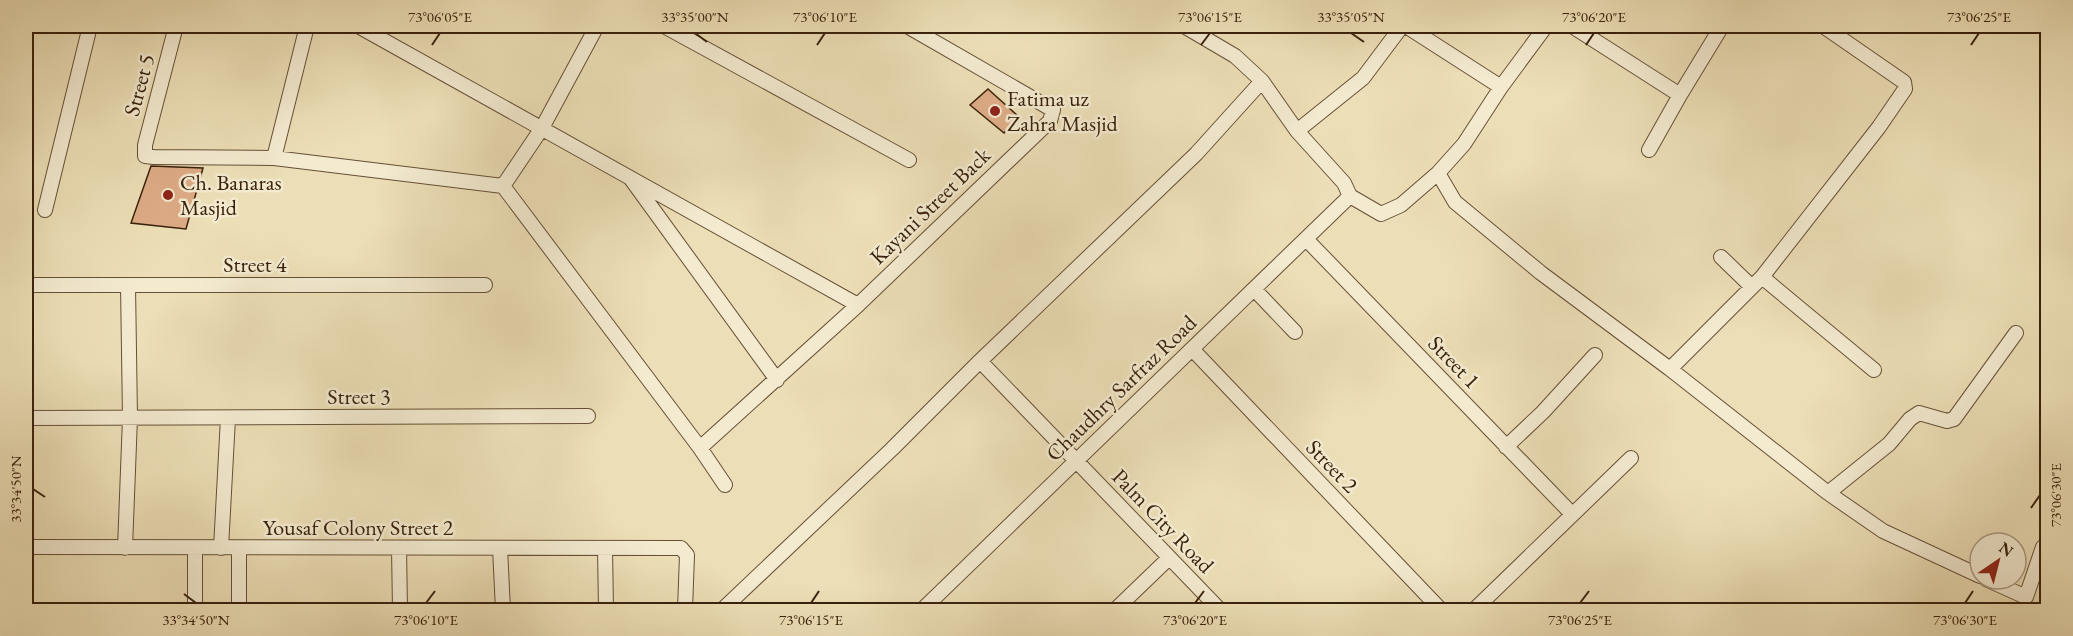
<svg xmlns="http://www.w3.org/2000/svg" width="2073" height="636" viewBox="0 0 2073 636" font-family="'EB Garamond',serif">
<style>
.building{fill:#ddac86;stroke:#39210c;stroke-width:1.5}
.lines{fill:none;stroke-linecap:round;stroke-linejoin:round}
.street-casing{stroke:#665036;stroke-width:16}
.street{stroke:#f3ead0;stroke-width:14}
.ticks{fill:none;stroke:#39210c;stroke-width:2}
.poi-dot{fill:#8f2418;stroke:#f3ead0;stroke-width:2}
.labels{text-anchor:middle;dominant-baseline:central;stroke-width:5;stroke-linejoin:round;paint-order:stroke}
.street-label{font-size:22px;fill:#39210c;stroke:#f3ead0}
.poi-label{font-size:22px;fill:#39210c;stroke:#f3ead0;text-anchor:start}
.neatline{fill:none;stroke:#39210c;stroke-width:2}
.ticks-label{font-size:15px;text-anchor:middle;fill:#39210c}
</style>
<rect width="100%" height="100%" fill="#ecdeb6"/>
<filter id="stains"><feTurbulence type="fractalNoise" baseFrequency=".00333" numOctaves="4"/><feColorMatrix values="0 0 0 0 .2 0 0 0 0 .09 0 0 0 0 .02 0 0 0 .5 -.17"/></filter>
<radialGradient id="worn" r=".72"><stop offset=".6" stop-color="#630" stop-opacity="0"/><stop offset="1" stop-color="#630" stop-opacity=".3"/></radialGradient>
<!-- building -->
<path class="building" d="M988 89 1019 117 1004 133 970 105Z
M151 166 203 168 186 229 131 223Z"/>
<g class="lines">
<!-- street casing -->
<g class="street-casing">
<path id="street" d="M176 26 145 145V156L154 157 274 158 503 186 700 448 725 485
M358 26 858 305 700 448
M664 26 909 160
M1184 26 1235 56 1262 81 1297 131 1344 183 1350 196
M1406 26 1501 87
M1572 26 1680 95 1649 150
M1680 95 1722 26
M1297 131 1363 78 1402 26
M274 158 307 26
M1438 173 1455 202 1541 273 1670 369 1828 493 1883 531 1980 576
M631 179 777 380
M503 186 542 128 597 26
M1350 196 1381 214 1401 205 1438 173 1464 144 1501 87 1546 26
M45 210 90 26
M1306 239 1572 514
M1721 257 1752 287
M1762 277 1874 370
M26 285H485
M1254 289 1295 332
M858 305 1050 121 1053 110 907 26
M1193 350 1441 610
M980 361 1220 610
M1670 369 1762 277 1879 127 1905 89 1904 82 1823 26
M26 418 588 416
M1506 447 1543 412 1595 355
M1828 493 1889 444 1910 419 1919 413 1947 421 1954 419 2016 333
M26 547 681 548 687 555 685 610
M125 548 130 418 128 285
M221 548 228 418
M239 548V610
M399 548 400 610
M500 548 503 610
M605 548 606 610
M1986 579 2026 597 2043 547 2048 544
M195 610V548
M722 610 892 449 980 361 1196 154 1262 81
M922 610 1350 196
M1115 610 1169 558
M1474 610 1631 458"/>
</g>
<!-- street -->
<use href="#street" class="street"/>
</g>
<!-- ticks -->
<path class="ticks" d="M695 33 707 42M1351 33 1364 42M432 45 440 33M817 45 825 33M1201 45 1210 33M1586 45 1594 33M1971 45 1979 33M33 489 45 497M2031 508 2040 495M184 594 196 603M426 603 435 591M811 603 819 591M1195 603 1204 591M1580 603 1589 591M1965 603 1973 591"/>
<!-- markers -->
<g class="poi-dot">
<circle cx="995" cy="111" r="6"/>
<circle cx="168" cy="195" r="6"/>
</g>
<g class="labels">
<!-- street labels -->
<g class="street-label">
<text transform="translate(139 85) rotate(-75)">Street 5</text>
<text transform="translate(930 206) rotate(-44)">Kayani Street Back</text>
<text x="255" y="264">Street 4</text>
<text transform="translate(1454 362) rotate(46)">Street 1</text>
<text transform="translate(1121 388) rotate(-44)">Chaudhry Sarfraz Road</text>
<text x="359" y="396">Street 3</text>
<text transform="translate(1332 466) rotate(46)">Street 2</text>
<text transform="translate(1163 521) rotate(46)">Palm City Road</text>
<text x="358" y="527">Yousaf Colony Street 2</text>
</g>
<!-- poi labels -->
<g class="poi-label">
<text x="1007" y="98">Fatima uz<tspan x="1007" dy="25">Zahra Masjid</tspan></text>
<text x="180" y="182">Ch. Banaras<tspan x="180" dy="25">Masjid</tspan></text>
</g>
</g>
<!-- margin -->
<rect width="2073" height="636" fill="none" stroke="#ecdeb6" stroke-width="66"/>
<!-- north arrow -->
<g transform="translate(1998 561) rotate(35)"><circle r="28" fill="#f3ead0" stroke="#a99a82" stroke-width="1.5"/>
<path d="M0-4.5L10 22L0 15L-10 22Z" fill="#8f2418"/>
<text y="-9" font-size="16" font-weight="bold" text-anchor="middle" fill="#39210c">N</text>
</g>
<rect x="33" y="33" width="2007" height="570" class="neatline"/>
<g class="ticks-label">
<text x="440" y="22">73°06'05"E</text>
<text x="695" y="22">33°35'00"N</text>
<text x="825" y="22">73°06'10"E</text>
<text x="1210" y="22">73°06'15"E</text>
<text x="1351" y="22">33°35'05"N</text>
<text x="1594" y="22">73°06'20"E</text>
<text x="1979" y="22">73°06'25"E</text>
<text transform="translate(16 489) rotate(-90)" y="5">33°34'50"N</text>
<text transform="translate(2056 495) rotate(-90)" y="5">73°06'30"E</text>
<text x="196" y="625">33°34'50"N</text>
<text x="426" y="625">73°06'10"E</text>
<text x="811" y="625">73°06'15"E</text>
<text x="1195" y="625">73°06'20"E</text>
<text x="1580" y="625">73°06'25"E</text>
<text x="1965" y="625">73°06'30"E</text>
</g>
<rect width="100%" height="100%" filter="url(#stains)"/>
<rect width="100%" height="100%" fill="url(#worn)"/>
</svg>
